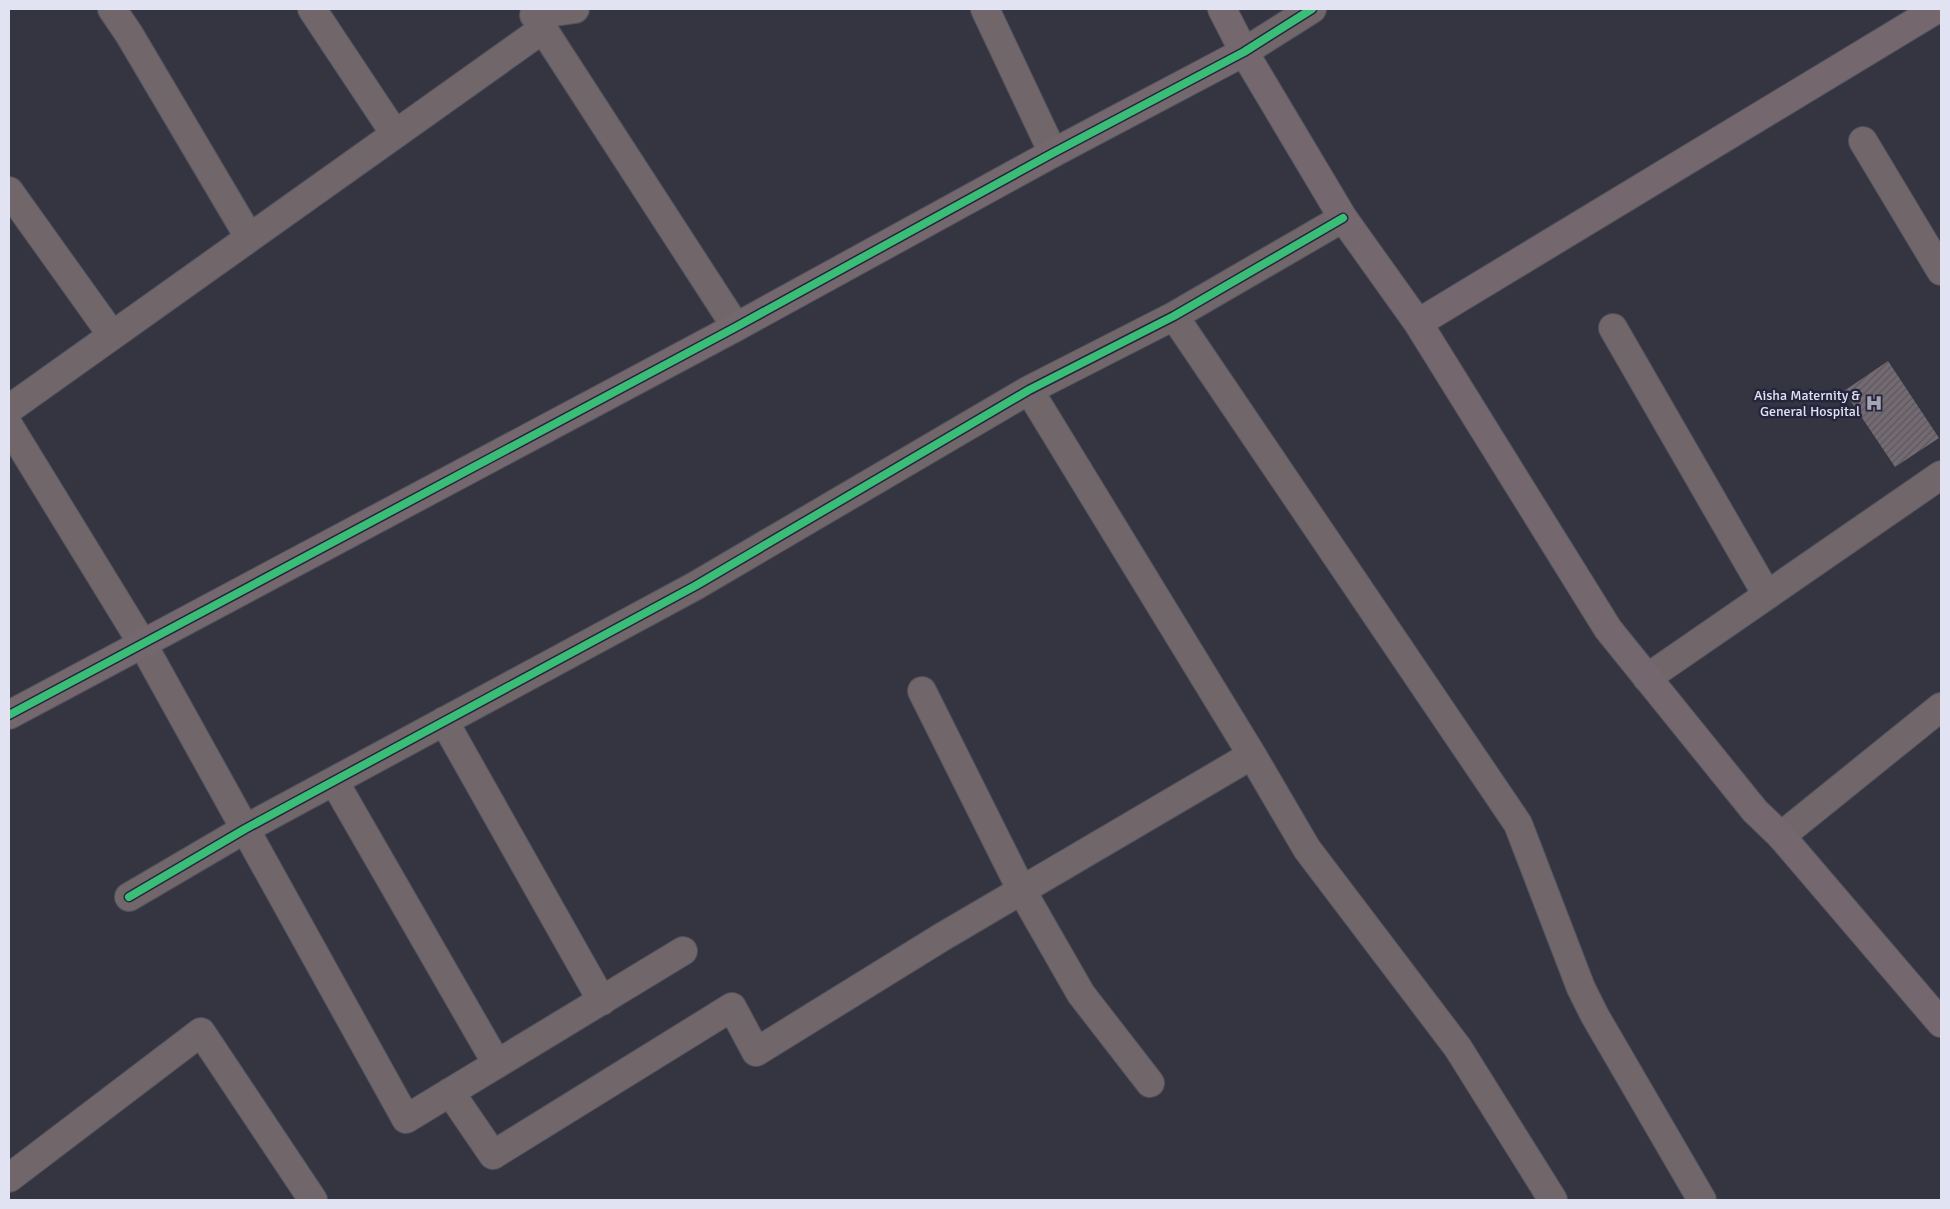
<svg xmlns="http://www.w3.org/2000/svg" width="1950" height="1209" viewBox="0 0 1950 1209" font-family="Signika,sans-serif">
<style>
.building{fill:url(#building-hatch)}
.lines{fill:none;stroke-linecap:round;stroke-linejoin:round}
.street-casing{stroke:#51525d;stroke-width:30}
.secondary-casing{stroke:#51525d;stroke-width:30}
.street{stroke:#71666a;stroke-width:28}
.secondary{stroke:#74686e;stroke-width:28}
.cycleway-casing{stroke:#26253e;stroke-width:11}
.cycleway{stroke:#3abd76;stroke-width:8}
.labels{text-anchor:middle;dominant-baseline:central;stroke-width:5;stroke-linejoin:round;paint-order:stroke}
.poi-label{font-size:14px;fill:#e1e2f2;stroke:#26253e;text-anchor:end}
</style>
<defs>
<pattern id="building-hatch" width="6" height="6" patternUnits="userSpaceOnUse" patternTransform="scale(1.25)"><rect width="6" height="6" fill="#736b71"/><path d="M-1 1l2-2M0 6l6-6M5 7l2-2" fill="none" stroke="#5c585d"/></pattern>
</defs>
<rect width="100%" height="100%" fill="#353542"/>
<!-- building -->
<path class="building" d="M1888 361 1939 438 1895 467 1844 391Z"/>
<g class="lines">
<!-- street casing -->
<g class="street-casing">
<path id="street" d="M112 9 129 34 249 237
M312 9 395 134
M985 9 1053 153
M534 15 575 9
M1244 52 1312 9
M1863 141 1941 271
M9 191 112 335
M1174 316 1518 824 1581 988 1595 1016 1702 1200
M1613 328 1767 595
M1029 390 1252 755 1307 849 1458 1048 1553 1200
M9 409 543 29 736 327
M9 426 142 643 406 1119 683 951
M1647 678 1941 475
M922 691 1022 891 1081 994 1150 1083
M444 721 602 1001
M334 781 497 1064
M1781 836 1941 707
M129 897 245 829 695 586 1029 390 1174 316 1343 218
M450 1092 493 1155 732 1007 756 1052 942 937 1252 755
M9 1178 201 1032 313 1200"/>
</g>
<!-- secondary casing -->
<g class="secondary-casing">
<path id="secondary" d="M1222 9 1244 52 1343 218 1418 323 1608 629 1755 811 1781 836 1941 1023
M1418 323 1937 9
M9 715 736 327 1053 153 1244 52"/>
</g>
<!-- street -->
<use href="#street" class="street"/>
<!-- secondary -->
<use href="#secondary" class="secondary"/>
<!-- cycleway casing -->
<g class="cycleway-casing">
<path id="cycleway" d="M9 715 736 327 1053 153 1244 52 1312 9
M129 897 245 829 695 586 1029 390 1174 316 1343 218"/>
</g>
<!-- cycleway -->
<use href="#cycleway" class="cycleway"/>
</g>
<!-- icons -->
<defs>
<g id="hospital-bare" transform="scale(1.35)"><path d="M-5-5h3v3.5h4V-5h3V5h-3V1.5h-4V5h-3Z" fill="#a5a5b4" stroke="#26253e" stroke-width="2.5" paint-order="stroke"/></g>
</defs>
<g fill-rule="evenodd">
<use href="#hospital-bare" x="1874" y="403"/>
</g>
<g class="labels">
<!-- poi labels -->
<g class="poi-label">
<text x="1860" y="395">Aisha Maternity &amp;<tspan x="1860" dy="16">General Hospital</tspan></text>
</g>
</g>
<!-- border -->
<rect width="1950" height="1209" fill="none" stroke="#e1e2f2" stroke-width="20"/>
</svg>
